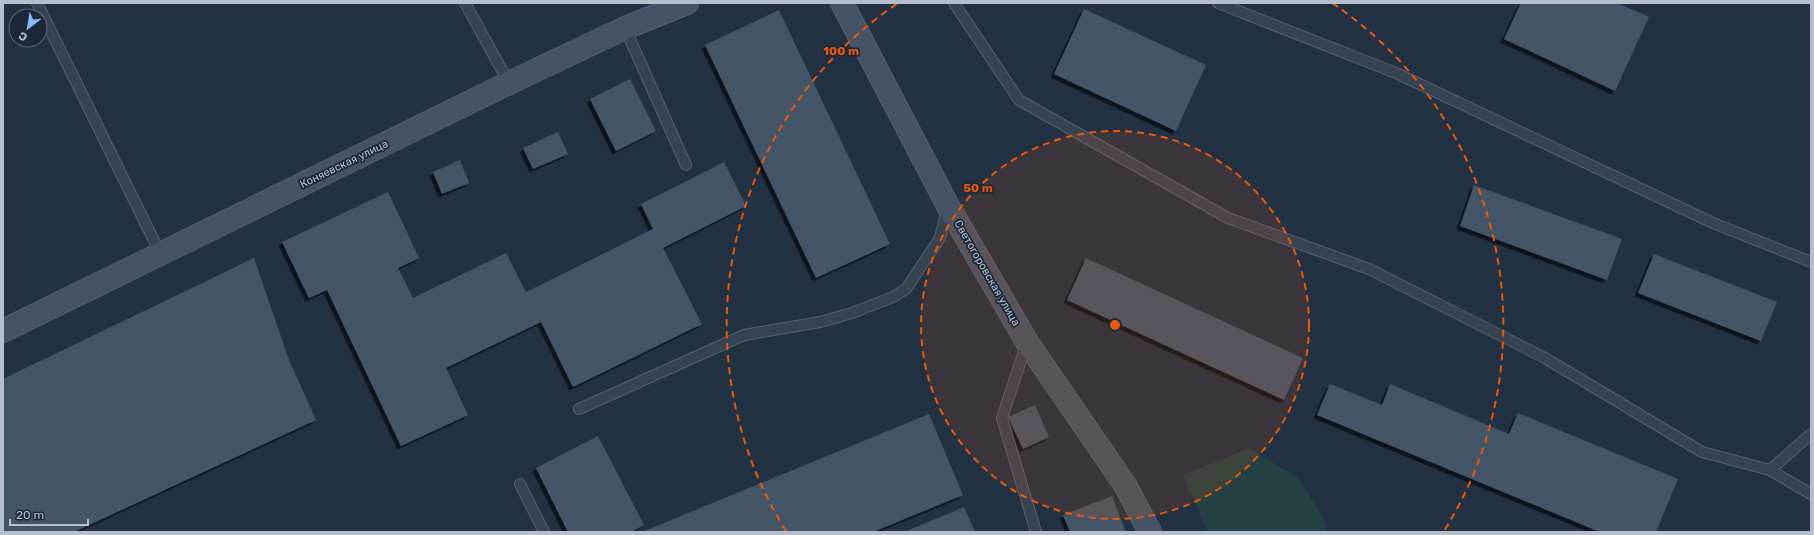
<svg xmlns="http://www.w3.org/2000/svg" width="1814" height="535" viewBox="0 0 1814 535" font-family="Rubik,sans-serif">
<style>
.green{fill:#254144}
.building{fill:#445467;filter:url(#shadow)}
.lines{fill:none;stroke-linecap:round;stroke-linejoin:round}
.lane-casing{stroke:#56616f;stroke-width:12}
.secondary-casing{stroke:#56616f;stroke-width:24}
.lane{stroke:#384352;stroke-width:10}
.secondary{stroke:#465266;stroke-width:22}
.ring{fill:none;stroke:#e8590c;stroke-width:2;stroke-dasharray:7 5}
.labels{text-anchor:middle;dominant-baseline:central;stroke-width:3.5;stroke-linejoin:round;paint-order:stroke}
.street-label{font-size:11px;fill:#b5becc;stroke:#1d2838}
.centre{fill:#e8590c;stroke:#1d2838;stroke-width:2}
.ring-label{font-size:12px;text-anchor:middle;font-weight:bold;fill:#e8590c;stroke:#1d2838;stroke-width:3.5;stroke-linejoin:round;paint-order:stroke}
</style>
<defs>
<filter id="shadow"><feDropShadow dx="-3.5" dy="3.5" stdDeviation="0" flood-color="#0009"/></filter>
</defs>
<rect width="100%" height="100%" fill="#233243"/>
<!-- green -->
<path class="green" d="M1249 448 1297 477 1323 517 1327 532H1208L1183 475Z"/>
<!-- building -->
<path class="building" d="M1521 3H1617L1649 17 1615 91 1504 39Z
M1084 9 1206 65 1176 131 1054 74Z
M779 10 890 244 816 278 705 45Z
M630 79 656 131 616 151 590 99Z
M558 132 568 154 533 169 523 148Z
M460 160 469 183 442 194 433 172Z
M724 162 746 206 663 248 702 324 573 387 541 322 446 368 468 415 401 446 327 290 309 298 282 242 388 192 419 258 398 268 413 298 506 253 526 292 653 229 641 204Z
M1474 185 1622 239 1607 280 1460 226Z
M1654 254 1777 302 1761 341 1638 293Z
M254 258 289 360 316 420 74 532H3V379Z
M1086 258 1303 358 1284 400 1067 300Z
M1330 384 1382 405 1390 384 1509 434 1518 413 1678 479 1656 532H1600L1317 415Z
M1035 405 1049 437 1023 449 1008 417Z
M929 414 963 495 873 532H642Z
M598 436 644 525 631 532H568L536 468Z
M1112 496 1126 532H1070L1063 515Z
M964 507 975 532H904Z"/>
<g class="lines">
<!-- lane casing -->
<g class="lane-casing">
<path id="lane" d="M37 3 160 253
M465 3 509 83
M954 3 1019 100 1228 218 1369 269 1545 358 1702 452 1770 470 1811 494
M1218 3 1396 73 1713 223 1811 262
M625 28 686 165
M1027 342 1002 418 1036 532
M579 409 744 335 820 322 852 313 893 297 906 289 940 238 947 209
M1770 470 1811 434
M520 484 544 532"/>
</g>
<!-- secondary casing -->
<g class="secondary-casing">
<path id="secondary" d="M842 3 948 206 1027 342 1125 485 1150 532
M3 331 509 83 625 28 687 3"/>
</g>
<!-- lane -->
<use href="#lane" class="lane"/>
<!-- secondary -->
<use href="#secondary" class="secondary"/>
</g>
<!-- distance rings -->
<circle cx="1115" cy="325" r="194" fill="#e8590c" fill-opacity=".12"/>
<g class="ring">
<circle cx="1115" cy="325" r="194"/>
<path d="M786 531A388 388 0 0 1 898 3M1332 3A388 388 0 0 1 1444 531"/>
</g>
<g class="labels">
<!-- street labels -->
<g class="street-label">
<text transform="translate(344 164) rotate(-26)">Коняевская улица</text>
<text transform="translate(987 273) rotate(60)">Светогоровская улица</text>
</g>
</g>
<circle cx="1115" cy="325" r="6" class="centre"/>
<g class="ring-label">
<text x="841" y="55">100 m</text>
<text x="978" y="192">50 m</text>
</g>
<!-- border -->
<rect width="1814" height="535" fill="none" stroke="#b5becc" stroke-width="8"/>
<!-- north arrow -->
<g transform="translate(28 28) rotate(211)"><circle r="19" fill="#1d2838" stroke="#5a6473"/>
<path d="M0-3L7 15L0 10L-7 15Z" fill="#87b9ff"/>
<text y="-6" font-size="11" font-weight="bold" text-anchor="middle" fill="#b5becc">С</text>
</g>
<!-- scale -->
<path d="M10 519v6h78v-6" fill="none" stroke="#b5becc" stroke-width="2"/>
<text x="16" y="519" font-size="12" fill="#b5becc" stroke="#1d2838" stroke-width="3" paint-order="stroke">20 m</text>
</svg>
